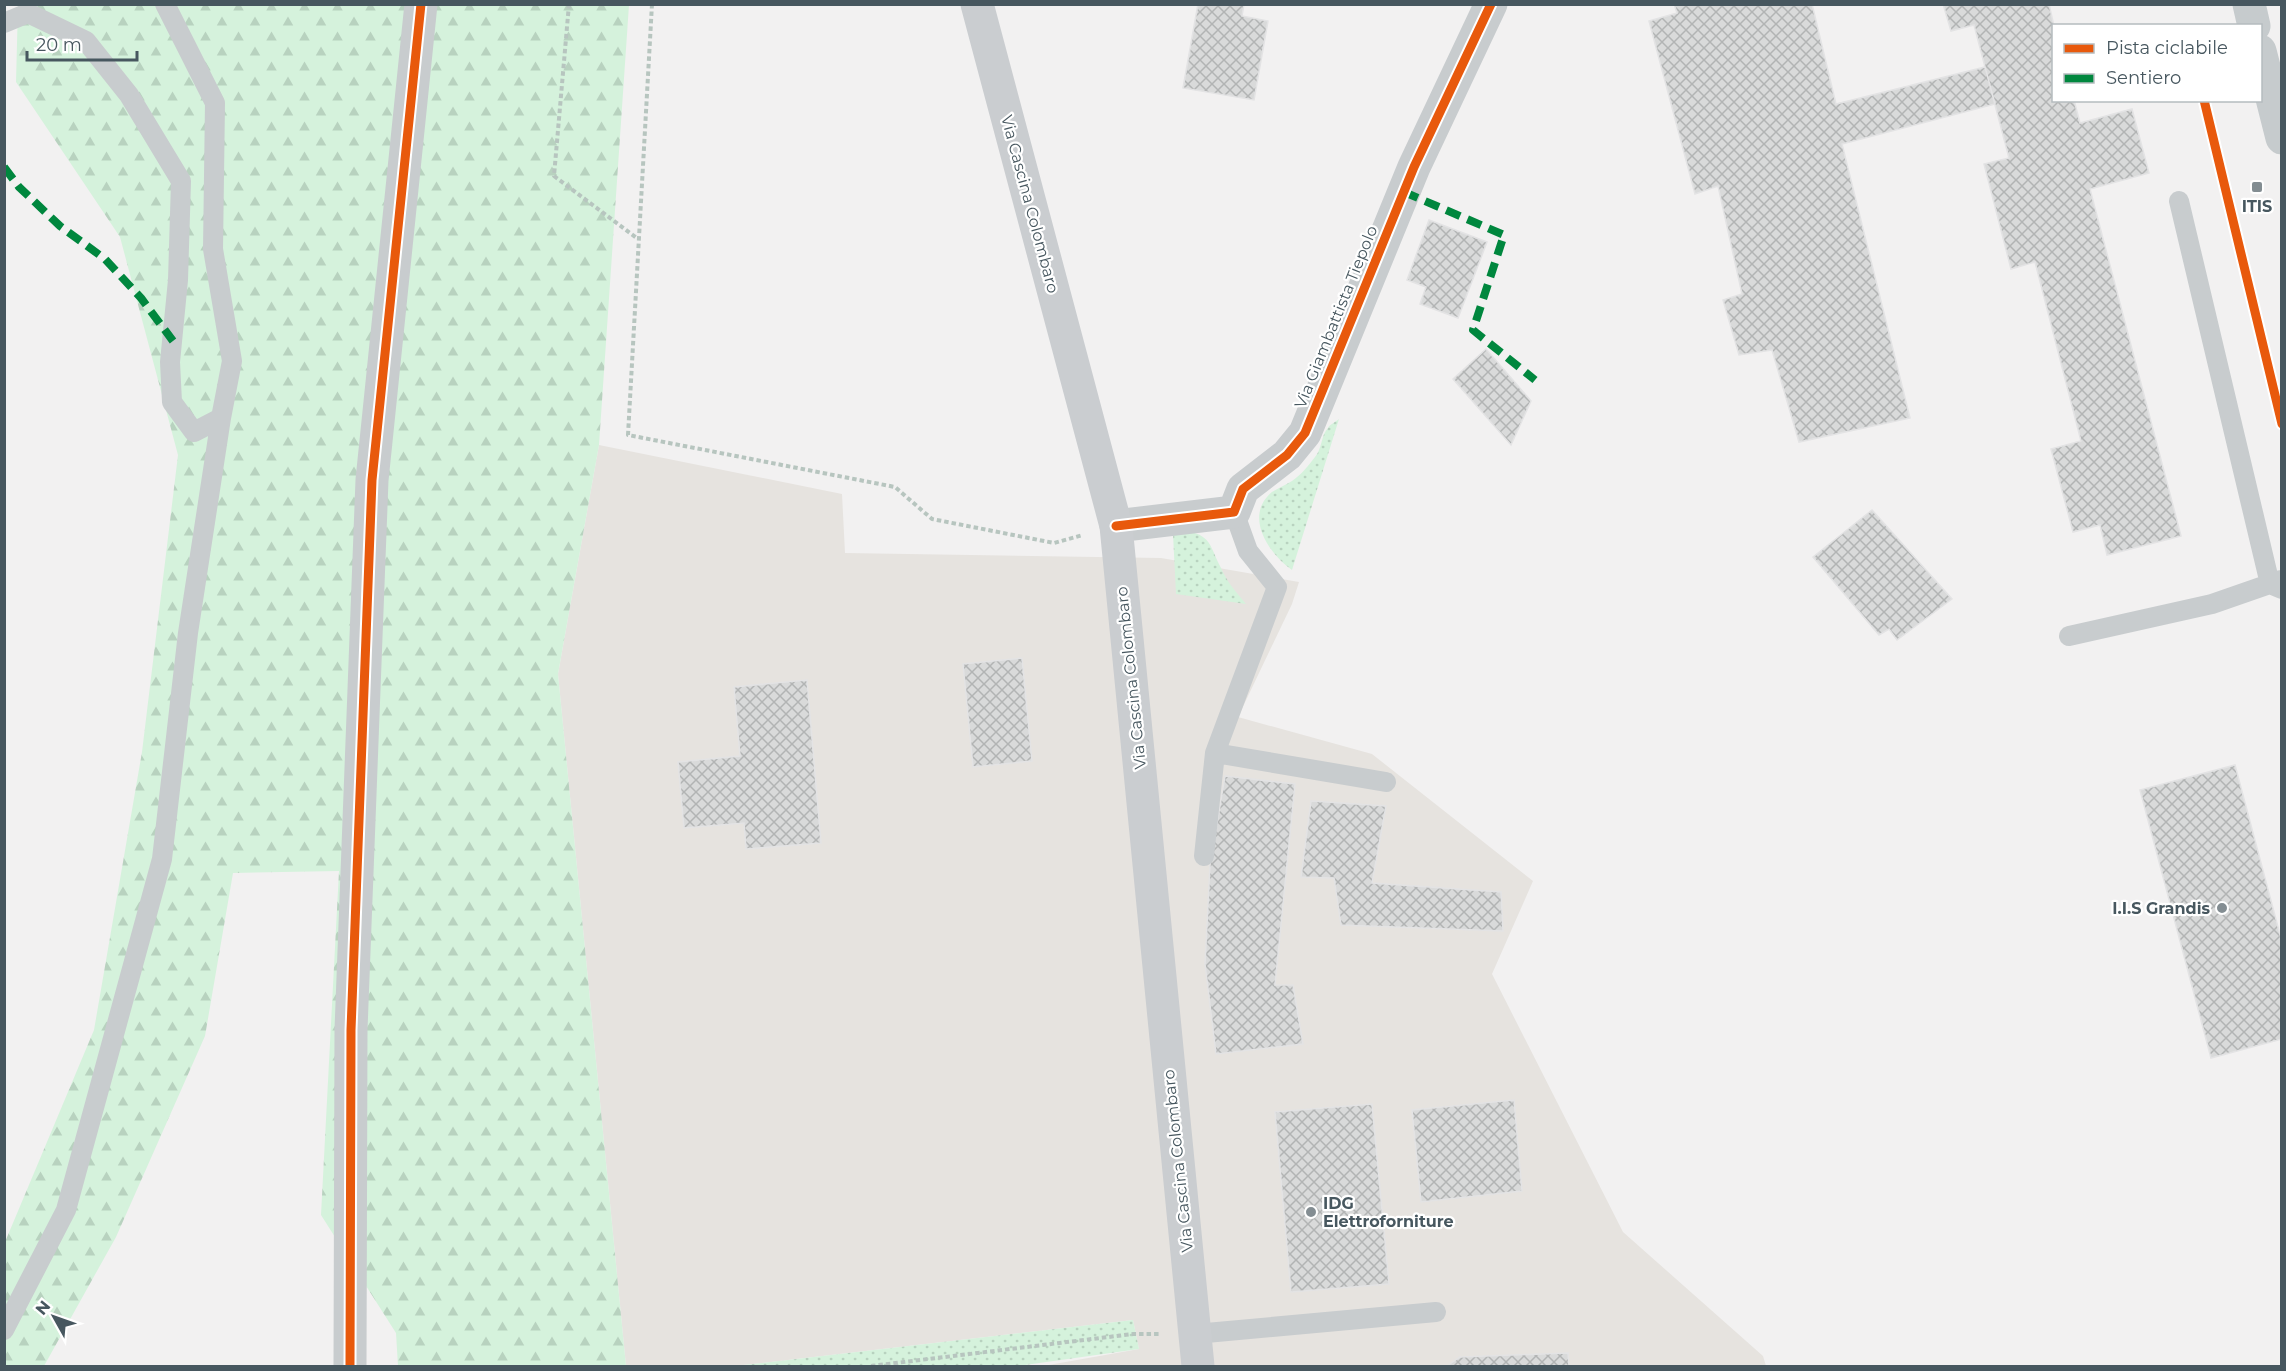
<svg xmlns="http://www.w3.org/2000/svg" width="2286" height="1371" viewBox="0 0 2286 1371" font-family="Montserrat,sans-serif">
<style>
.commercial{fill:#e6e3df}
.grass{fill:url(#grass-dots)}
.forest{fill:url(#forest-firs)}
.building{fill:url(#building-cross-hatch);stroke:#e3e3e4;stroke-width:1.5}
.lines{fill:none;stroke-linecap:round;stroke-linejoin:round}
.path{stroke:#b7c5bf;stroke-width:4;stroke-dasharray:4.5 3;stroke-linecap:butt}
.service{stroke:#c8ccce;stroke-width:20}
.minor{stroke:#c8ccce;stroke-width:33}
.secondary{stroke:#cacdd0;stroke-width:33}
.primary{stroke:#c6cbcd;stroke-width:33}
.quiet{stroke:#00873e;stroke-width:8;stroke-dasharray:15 8;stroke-linecap:butt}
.cycleway-casing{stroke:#fff;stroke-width:13}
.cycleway{stroke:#e8590c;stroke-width:9}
.poi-dot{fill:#838d92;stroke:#fff;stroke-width:2}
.labels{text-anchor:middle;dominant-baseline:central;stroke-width:4.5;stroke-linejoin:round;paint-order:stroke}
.street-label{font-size:16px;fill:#47575f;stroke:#fff}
.poi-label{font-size:16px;font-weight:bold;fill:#47575f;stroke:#fff}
</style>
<defs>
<pattern id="grass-dots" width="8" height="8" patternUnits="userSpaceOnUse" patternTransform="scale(1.5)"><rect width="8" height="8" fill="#d5f2dc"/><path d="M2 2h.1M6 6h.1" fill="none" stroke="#b8d2bf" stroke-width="1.8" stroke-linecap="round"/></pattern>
<pattern id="forest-firs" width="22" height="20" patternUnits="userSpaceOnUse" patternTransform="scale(1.5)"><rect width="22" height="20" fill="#d5f2dc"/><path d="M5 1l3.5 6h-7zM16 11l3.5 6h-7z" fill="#b8d2bf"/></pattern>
<pattern id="building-cross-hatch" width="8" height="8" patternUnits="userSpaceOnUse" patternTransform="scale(1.5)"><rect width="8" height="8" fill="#d9dada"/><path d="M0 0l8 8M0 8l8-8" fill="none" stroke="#b2b4b4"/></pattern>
</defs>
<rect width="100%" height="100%" fill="#f2f1f1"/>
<!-- commercial -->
<path class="commercial" d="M599 445 842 494 845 553 1161 558 1299 582 1292 604 1238 717 1372 754 1533 881 1492 974 1623 1232 1763 1356 1766 1366H1043L1139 1349 1133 1320 735 1366H626L558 674Z"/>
<!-- grass -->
<path class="grass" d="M1339 419 1292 570C1269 554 1243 516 1272 492 1278 488 1286 485 1292 481 1301 475 1309 465 1315 457 1322 449 1321 435 1328 428 1330 424 1336 422 1339 419Z
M1183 530C1212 535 1209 545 1221 568 1227 582 1236 592 1246 604L1176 594 1173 534Z
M1133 1320 1139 1349 1018 1366H735Z"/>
<!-- forest -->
<path class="forest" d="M18 5H629L599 445 558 674 626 1366H398L396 1333 321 1215 339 871 233 873 205 1036 116 1237 44 1366H5V1242L94 1030 142 752 178 455 120 237 16 82Z"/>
<!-- building -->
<path class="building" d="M1198 4H1244L1242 16 1268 21 1254 100 1183 88Z
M1674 4H1812L1836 104 1985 67 1995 104 1842 144 1910 418 1799 442 1772 350 1739 355 1723 300 1742 294 1718 186 1695 194 1649 21 1677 13Z
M1943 4H2049L2054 26V100H2074L2080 123 2132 109 2149 173 2090 189 2181 536 2107 555 2100 525 2073 532 2051 449 2081 441 2035 262 2011 269 1984 164 2009 158 1974 25 1951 31Z
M1429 220 1487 242 1458 318 1420 304 1426 287 1407 280Z
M1486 349 1531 401 1511 445 1453 379Z
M1872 510 1952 599 1897 640 1889 629 1879 635 1813 557Z
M1022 658 1032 761 973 767 963 664Z
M807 680 821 843 746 849 744 823 684 828 678 762 740 756 734 687Z
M2235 765 2282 942V1039L2211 1058 2140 790Z
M1225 776 1295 784 1275 985H1293L1303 1044 1216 1054 1205 964 1210 865Z
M1311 801 1386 806 1372 883 1501 892 1503 931 1341 925 1334 878 1301 877Z
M1514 1100 1522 1191 1421 1202 1412 1110Z
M1372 1104 1389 1284 1291 1292 1275 1112Z
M1568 1353 1569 1366H1447L1460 1357Z"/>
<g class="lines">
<!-- path -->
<path class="path" d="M569 4 554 176 638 239
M652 4 628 435 895 487 932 519 1054 543 1083 535
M871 1366 1133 1334H1161"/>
<!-- service -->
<path class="service" d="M4 23 28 13 86 41 129 95 181 181 178 280 170 362 172 402 194 432 221 418 232 361 213 249 215 103 165 4
M2179 201 2270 584 2282 589
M1234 512 1248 551 1277 587 1215 753 1386 782
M2069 636 2212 604 2281 580
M1204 856 1215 753
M4 1330 66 1210 162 859 188 633 221 418
M1195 1334 1436 1312"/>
<!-- minor -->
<path class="minor" d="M1116 526 1234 512 1243 489 1287 455 1305 433 1414 167 1491 4
M350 1366 351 1030 372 480 421 4"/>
<!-- secondary -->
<path class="secondary" d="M977 4 1116 526 1198 1366"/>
<!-- primary -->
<path class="primary" d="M2249 4 2254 26
M2260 51 2282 138"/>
<!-- quiet -->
<path class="quiet" d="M4 167 19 187 60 226 105 259 141 298 173 341
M1404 192 1504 235 1473 330 1535 380"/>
<!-- cycleway casing -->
<g class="cycleway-casing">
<path id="cycleway" d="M2204 100 2282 424
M1116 526 1234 512 1243 489 1287 455 1305 433 1414 167 1491 4
M350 1366 351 1030 372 480 421 4"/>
</g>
<!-- cycleway -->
<use href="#cycleway" class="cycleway"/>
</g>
<!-- markers -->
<g class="poi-dot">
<rect x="2251" y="181" width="12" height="12" rx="3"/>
<circle cx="2222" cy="908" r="6"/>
<circle cx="1311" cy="1212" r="6"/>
</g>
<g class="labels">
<!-- street labels -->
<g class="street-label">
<text transform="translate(1030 204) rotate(75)">Via Cascina Colombaro</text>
<text transform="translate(1336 317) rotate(-68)">Via Giambattista Tiepolo</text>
<text transform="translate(1131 678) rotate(-96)">Via Cascina Colombaro</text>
<text transform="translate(1178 1161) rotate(-96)">Via Cascina Colombaro</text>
</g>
<!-- poi labels -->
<g class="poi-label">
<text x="2257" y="206">ITIS</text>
<text x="2210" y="908" text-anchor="end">I.I.S Grandis</text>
<text x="1323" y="1203" text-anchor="start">IDG<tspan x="1323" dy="18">Elettroforniture</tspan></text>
</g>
</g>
<!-- border -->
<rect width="2286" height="1371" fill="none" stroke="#47575f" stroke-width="12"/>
<!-- legend -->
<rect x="2052" y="24" width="210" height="78" fill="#ffffff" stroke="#b5bcbf" stroke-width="1.5"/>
<rect x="2064" y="44" width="30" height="9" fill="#e8590c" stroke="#b5bcbf" stroke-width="1.5"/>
<text x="2106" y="54" font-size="18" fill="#47575f">Pista ciclabile</text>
<rect x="2064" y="74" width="30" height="9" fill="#00873e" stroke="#b5bcbf" stroke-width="1.5"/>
<text x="2106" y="84" font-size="18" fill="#47575f">Sentiero</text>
<!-- north arrow -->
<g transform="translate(54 1317) rotate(310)" stroke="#ffffff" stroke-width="4.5" paint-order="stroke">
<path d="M0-4.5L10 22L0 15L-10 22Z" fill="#47575f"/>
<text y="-9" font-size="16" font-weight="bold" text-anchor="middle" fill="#47575f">N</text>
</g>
<!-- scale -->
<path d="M27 51v9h110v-9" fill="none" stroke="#47575f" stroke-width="3"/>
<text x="36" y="51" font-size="18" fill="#47575f" stroke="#ffffff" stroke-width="4.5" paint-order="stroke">20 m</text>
</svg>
